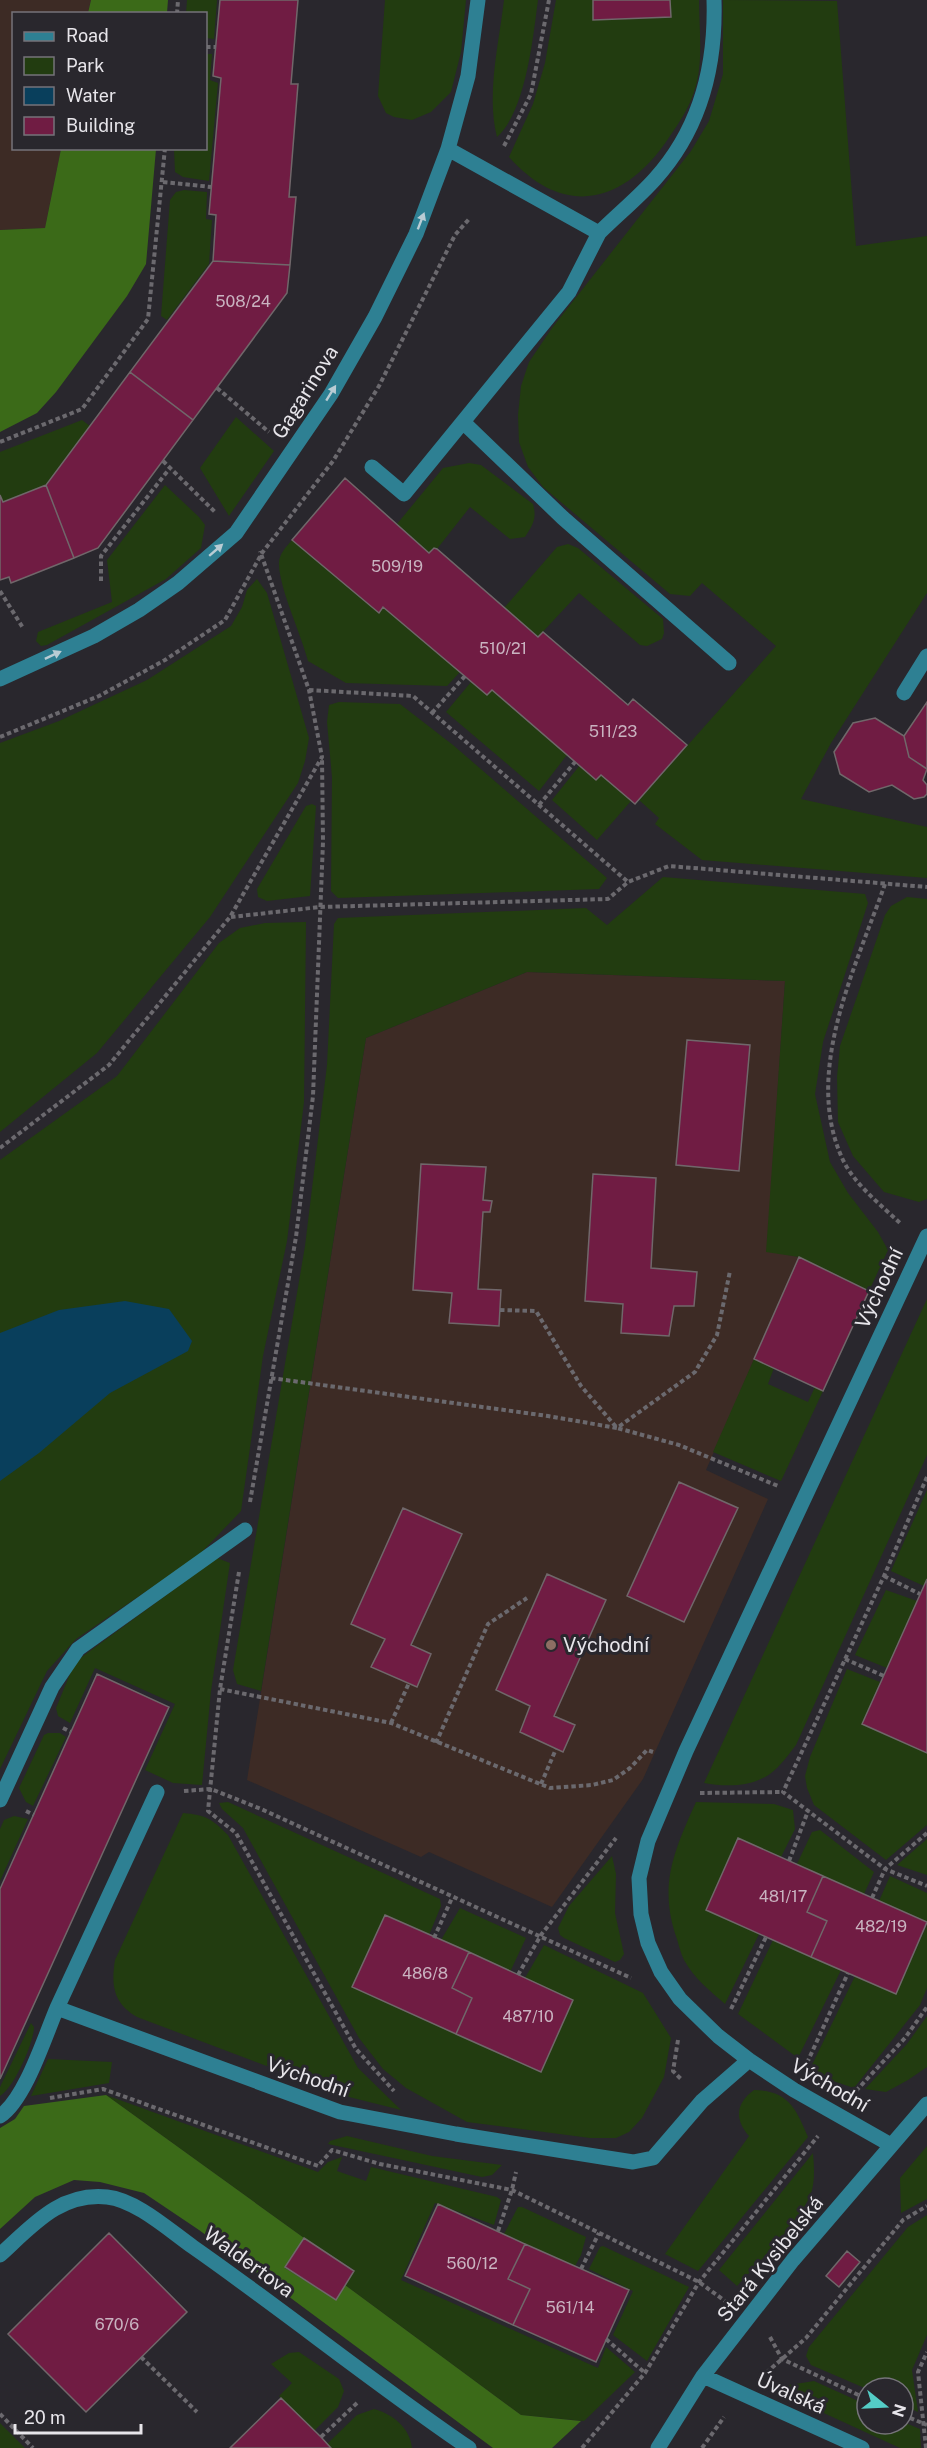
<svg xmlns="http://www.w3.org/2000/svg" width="927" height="2448" viewBox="0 0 927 2448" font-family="'Public Sans',sans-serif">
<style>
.education{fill:#3d2b25}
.green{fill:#223c10}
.forest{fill:#3b6a18}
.water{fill:#093f5c}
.building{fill:#701c43;stroke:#70676a;stroke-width:1.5}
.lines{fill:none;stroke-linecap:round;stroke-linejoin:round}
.path{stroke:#6b696e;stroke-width:4;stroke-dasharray:4.5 3;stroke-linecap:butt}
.minor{stroke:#2e8093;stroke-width:15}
.oneway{fill:#b9ccd4}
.education-dot{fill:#8d6e63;stroke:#29272d;stroke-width:2}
.labels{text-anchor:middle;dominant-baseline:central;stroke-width:6;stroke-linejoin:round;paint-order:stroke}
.number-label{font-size:16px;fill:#c9b3c0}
.street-label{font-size:20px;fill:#e7e5ea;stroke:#29272d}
.poi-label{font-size:20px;fill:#e7e5ea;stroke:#29272d;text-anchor:start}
</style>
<rect width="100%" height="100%" fill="#29272d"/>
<!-- education -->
<path class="education" d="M0 0H91L88 13 14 14V148L61 149 45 228 0 230Z
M527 972 785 981 767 1251 799 1257 706 1470 768 1499 643 1779 552 1907 429 1852 421 1857 247 1780 366 1038Z"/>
<!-- green -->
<path class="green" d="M187 0H217L214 39 206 38V14L186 13Z
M385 0H466L461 52 451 92 431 112 412 120 394 117 386 113 378 96Z
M504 0H538C533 37 526 111 497 137 486 95 499 43 504 0Z
M556 0H593V20L670 17V0H699C699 29 704 64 694 92 689 108 679 123 670 136 627 202 566 221 509 157L533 104 545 63Z
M723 0 837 1 856 246 927 236V593L831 743 801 799 927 827V878L702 860 655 824 659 818 639 800 776 646 702 583 690 596 670 594 543 487 528 467 519 442 518 415 521 386 529 362 552 328 691 151 709 121 723 74Z
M206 54H212L210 80 218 83 209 181 183 177 175 172 174 149 206 148Z
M184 190 207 192 206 219 212 220 209 264 167 320 161 316 170 200 176 192Z
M236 417 274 451 229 516 200 468Z
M82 420 90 426 46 485 3 502 0 495V452Z
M469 463 481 465 533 504C537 518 533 525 525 537L510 539 470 507 437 549 434 548 429 553 397 524 443 468Z
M165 485 199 517 205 525 201 548 166 579 47 645 41 646 36 641 38 632 112 602 107 560Z
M292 540 378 612 383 607 460 672 447 686 346 683 308 661C301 634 280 590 279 565 278 555 286 547 292 540Z
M568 544 578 548 663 619 664 633 662 639 647 646 640 645 579 593 538 637 504 608 557 547Z
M257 579 267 593 309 738 305 761 298 783 210 917 97 1053 0 1132V743L59 721 147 680 231 626 242 607 247 590Z
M471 682 487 695 492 690 567 755 539 791 446 712Z
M339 702 400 704 453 745 607 878 599 889 338 898 331 891 332 777 327 722 329 705Z
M580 765 601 775 631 801 597 840 552 800Z
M312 804 316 806 310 896 267 901 258 897 257 889 306 806Z
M663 877 865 894 868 903 823 1042 815 1094 830 1162 848 1193 878 1232 888 1250 869 1291 799 1257 766 1252 785 981 527 972 366 1038 261 1691 237 1684 233 1670 305 1246 327 1065 334 924 338 918 586 908 607 925Z
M907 897 927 899V1199L919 1202 884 1192 853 1156 838 1122 837 1077 840 1046 885 915 891 906Z
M306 922 304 1102 287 1241 263 1356 241 1511 198 1556 76 1639 47 1671 0 1769V1160L117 1076 219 943 240 928 265 923Z
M927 1299V1455L796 1745C789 1754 780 1767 770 1774 751 1787 726 1787 704 1783Z
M754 1359 774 1368 768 1384 808 1402 815 1387 823 1391 781 1481 713 1452Z
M927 1490V1579L924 1586 891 1571Z
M217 1558 230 1563 211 1691 202 1785 173 1783 145 1770 175 1704 95 1668 70 1723 58 1716 56 1708 75 1662Z
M886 1590 917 1601 887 1668 855 1655Z
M847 1669 880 1682 862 1724 927 1753V1825L886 1860 814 1805 807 1788 805 1776 810 1757Z
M48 1733H60L66 1737 33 1806 26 1802 19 1788 44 1735Z
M228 1802 440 1899 441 1906 429 1935 385 1915 352 1987 540 2071 525 1978 544 1945 643 1993 671 2038 664 2077 642 2118 629 2132 616 2138H590L467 2122 406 2088 383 2069 359 2038 243 1828 222 1809 219 1803Z
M696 1802 774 1804 793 1810 795 1829 781 1857 738 1839 706 1910 759 1934 725 2004C710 1991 694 1978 684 1960 681 1954 679 1946 677 1939 658 1886 674 1851 696 1802Z
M183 1813C206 1815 212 1819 228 1835L358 2068 401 2110 349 2097 137 2017C113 2003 111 1985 115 1960Z
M14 1816 28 1819 0 1881V1829L4 1820Z
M820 1830 874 1872 864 1894 797 1864 812 1832Z
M927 1839V1875L897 1865Z
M612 1856 616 1874 615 1913 624 1954 620 1960 615 1962 564 1938 560 1935 558 1928 569 1906Z
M890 1876 927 1893V1922L879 1901Z
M460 1908 526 1938 510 1972 441 1940Z
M927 1925V1988L920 2005 854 2088 827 2079 811 2067 855 1976 896 1994Z
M773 1940 841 1970 798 2058 738 2014Z
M927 2016V2067L908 2080 886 2092 865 2089 907 2044Z
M31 2023 34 2027C34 2042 14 2088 0 2096V2087Z
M48 2059 112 2062 109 2083 31 2096Z
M754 2090C789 2091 796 2109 808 2137L698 2271 665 2254 749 2136C734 2119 736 2103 754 2090Z
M106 2095 318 2172 328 2162 342 2157 337 2171 366 2181 371 2167 497 2197 501 2200 494 2225 435 2203 401 2280 598 2368 606 2347 635 2372 584 2421 521 2415 345 2285 354 2270 304 2238Z
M347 2136 432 2156 502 2165 492 2175 482 2177 328 2144 330 2141Z
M927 2146V2199L901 2213 900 2178Z
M813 2153C814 2165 815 2178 812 2190 804 2219 758 2262 737 2286L719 2270Z
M518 2207H522L586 2237 581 2255 575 2266 504 2234Z
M927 2215V2335L912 2370 918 2412 903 2405V2388L867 2389 811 2365 806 2356 809 2347 908 2227Z
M603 2246 689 2287 647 2361 613 2335 633 2291 589 2269 600 2247Z
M299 2352 339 2379 344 2391 338 2407 314 2431 279 2396 292 2383 271 2364 289 2353Z
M814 2381 867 2405V2424H903V2422L920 2429 921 2448H900L804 2404 783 2386Z
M374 2409C393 2414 410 2428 412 2448H331L327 2444 357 2415Z
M0 2423 25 2448H0Z"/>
<!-- forest -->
<path class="forest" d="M91 0H168L167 13H88Z
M61 149H156L146 264 127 296 56 392 37 413 0 432V230L45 228Z
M106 2095 304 2238 285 2268 336 2300 345 2285 521 2415 581 2421 552 2448H493L199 2230 144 2193 100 2182 74 2180 35 2197 0 2229V2128L15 2119 24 2106Z"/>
<!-- water -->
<path class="water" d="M125 1301 169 1309 192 1341 188 1351 110 1393 39 1453 0 1481V1333L59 1310Z"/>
<!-- building -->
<path class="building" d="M220 0H298L291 84H298L289 197H296L290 265 213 261 216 215 209 214 221 78 213 76Z
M593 0H670L671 17 593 20Z
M213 261 290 265 287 293 193 420 130 372Z
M130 372 193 420 98 548 74 558 46 485Z
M345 478 429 553 434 548 437 549 538 637 543 632 628 705 633 699 687 745 635 804 601 775 596 780 492 690 487 695 383 607 379 613 292 540Z
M46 485 74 558 11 583 9 577 0 580V495L3 502Z
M927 702V769L909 757 904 736Z
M875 718 904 736 909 757 927 769 923 780 927 785V794L924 797 914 799 892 785 869 792 840 774 834 752 853 723Z
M687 1040 750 1045 739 1171 676 1165Z
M421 1164 486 1167 483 1200 492 1201 490 1212H483L478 1289 501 1290 499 1326 449 1323 452 1293 413 1290Z
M593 1174 656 1178 651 1268 697 1272 694 1306H674L669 1336 621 1333 623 1304 585 1301Z
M799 1257 869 1291 823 1391 754 1359Z
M679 1482 738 1508 684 1622 627 1596Z
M403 1508 462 1534 411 1645 431 1654 417 1687 371 1667 385 1639 351 1624Z
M547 1574 606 1600 554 1716 575 1725 563 1752 520 1732 530 1706 496 1690Z
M927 1579V1753L862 1724Z
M97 1674 169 1707 0 2079V1889Z
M738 1838 823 1876 807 1912 827 1921 811 1957 706 1910Z
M823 1876 927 1922 896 1994 811 1957 827 1921 807 1912Z
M385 1915 469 1952 452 1988 472 1998 456 2034 352 1987Z
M469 1952 573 2000 541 2072 456 2034 472 1998 452 1988Z
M438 2204 525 2244 508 2279 530 2289 513 2325 405 2276Z
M109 2233 187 2312 86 2412 8 2334Z
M304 2238 354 2271 336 2300 285 2267Z
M525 2244 629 2290 596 2362 513 2325 530 2289 508 2279Z
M847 2251 860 2262 839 2287 826 2276Z
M281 2398 321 2437 331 2448H230Z"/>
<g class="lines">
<!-- path -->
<path class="path" d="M177 14 178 0
M206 47H216
M504 146 531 94 549 0
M163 182 211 187
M217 388 269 432
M0 442 82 409 148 319 165 148
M163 461 216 513
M101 581V556L170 468
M0 591 23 628
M309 690 413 696 628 882
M432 713 465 676
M0 737 99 696 165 660 225 620 262 553 333 461 379 386 455 235 470 218
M539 805 575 762
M885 884C856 967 802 1073 843 1160 855 1185 881 1205 901 1224
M231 917 320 907 608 899 628 882 669 866 927 887
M0 1148 109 1065 230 917 322 757 309 690 260 551
M500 1310 536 1311 581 1386 617 1428 679 1445 778 1486
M271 1378 548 1416 617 1428 695 1372 717 1335 730 1271
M927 1477 884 1576 783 1792 885 1869 927 1886
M250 1502 296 1237 313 1096 323 842 322 757
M239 1572 220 1689 208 1811 236 1833 356 2049 394 2091
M884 1576 920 1594
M845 1659 884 1676
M220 1689 391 1723 550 1788 592 1785 613 1780 630 1768 647 1750 653 1752
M391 1723 409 1683
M63 1728 71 1732
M436 1743 488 1624 527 1598
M541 1784 556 1749
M184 1791 211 1789 261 1809 631 1978
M700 1793 783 1792
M26 1811 34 1815
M789 1861 808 1811
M872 1898 885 1869 927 1833
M434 1938 452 1898
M518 1975 541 1935 616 1838
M731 2009 766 1937
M678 2040 673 2071 682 2080
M807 2063 848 1973
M856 2091 905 2038 927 2007
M50 2098 103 2089 318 2166 332 2150 380 2164 512 2190 699 2282 725 2301
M498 2231 512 2190 516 2172
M581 2269 599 2233
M770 2337 782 2359 867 2399
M606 2339 645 2373
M141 2357 197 2412
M766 2373 806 2338 903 2220 927 2206
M0 2414 33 2448
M903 2415 927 2425
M321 2437 357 2403
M582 2448 645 2373 699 2282 818 2136
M702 2448 724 2417
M926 2448 918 2372 927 2352"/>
<!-- minor -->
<path class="minor" d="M448 149 599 233C617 215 638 198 655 179 700 129 716 66 714 0
M463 422 563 518 729 663
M372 467 404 494 569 292 599 233
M0 679 94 636 139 610 178 583 236 533 331 394 375 317 416 234 448 149 468 76 478 0
M904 693 927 656
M157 1792 57 2008 340 2112 456 2134 633 2162 653 2158 702 2101 749 2060
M0 1800 52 1687 78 1649 245 1530
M0 2116C25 2100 45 2036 57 2008
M891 2145 794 2090 749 2060 718 2036 680 1999 661 1972 648 1943 641 1914 639 1878 648 1841 686 1751 927 1236
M0 2255C32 2226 60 2192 107 2197 136 2200 169 2230 193 2247 286 2312 375 2384 469 2448
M703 2376 862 2448
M658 2448 703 2376 793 2260 927 2104"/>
</g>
<!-- one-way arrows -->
<defs><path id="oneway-solid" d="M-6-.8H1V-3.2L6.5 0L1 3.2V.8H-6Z" transform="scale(1.5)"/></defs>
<g class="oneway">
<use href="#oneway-solid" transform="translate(421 221) rotate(-69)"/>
<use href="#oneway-solid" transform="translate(331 393) rotate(-58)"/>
<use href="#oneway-solid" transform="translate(216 550) rotate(-41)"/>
<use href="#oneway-solid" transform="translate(53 655) rotate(-25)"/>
</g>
<!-- markers -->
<circle class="education-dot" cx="551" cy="1645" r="6"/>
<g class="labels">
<!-- number labels -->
<g class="number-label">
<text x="243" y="301">508/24</text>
<text x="397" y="566">509/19</text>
<text x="503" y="648">510/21</text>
<text x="613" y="731">511/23</text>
<text x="783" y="1896">481/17</text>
<text x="881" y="1926">482/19</text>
<text x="425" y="1973">486/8</text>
<text x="528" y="2016">487/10</text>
<text x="472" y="2263">560/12</text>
<text x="570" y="2307">561/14</text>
<text x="117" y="2324">670/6</text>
</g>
<!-- street labels -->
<g class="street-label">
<text transform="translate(305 392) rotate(-58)">Gagarinova</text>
<text transform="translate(879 1288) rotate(-65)">Východní</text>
<text transform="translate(308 2077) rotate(19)">Východní</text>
<text transform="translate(830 2085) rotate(30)">Východní</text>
<text transform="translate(770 2259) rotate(-51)">Stará Kysibelská</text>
<text transform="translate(249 2262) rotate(36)">Waldertova</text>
<text transform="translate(791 2393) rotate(24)">Úvalská</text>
</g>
<!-- poi labels -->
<g class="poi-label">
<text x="563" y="1645">Východní</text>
</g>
</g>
<!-- legend -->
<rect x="12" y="12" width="195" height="138" fill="#29272d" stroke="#757379" stroke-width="1.5"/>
<rect x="24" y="32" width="30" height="9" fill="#2e8093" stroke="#757379" stroke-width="1.5"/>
<text x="66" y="42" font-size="18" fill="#e7e5ea">Road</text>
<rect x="24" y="57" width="30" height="18" fill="#223c10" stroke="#757379" stroke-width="1.5"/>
<text x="66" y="72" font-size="18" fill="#e7e5ea">Park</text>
<rect x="24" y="87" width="30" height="18" fill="#093f5c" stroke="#757379" stroke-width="1.5"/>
<text x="66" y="102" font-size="18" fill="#e7e5ea">Water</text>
<rect x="24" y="117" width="30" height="18" fill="#701c43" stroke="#757379" stroke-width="1.5"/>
<text x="66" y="132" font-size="18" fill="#e7e5ea">Building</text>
<!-- north arrow -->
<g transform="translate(885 2406) rotate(108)"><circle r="28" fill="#29272d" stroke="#757379" stroke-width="1.5"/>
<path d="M0-4.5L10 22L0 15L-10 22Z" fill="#54cdc6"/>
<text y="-9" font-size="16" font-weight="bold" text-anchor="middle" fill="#e7e5ea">N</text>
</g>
<!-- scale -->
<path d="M15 2424v9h126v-9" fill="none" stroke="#e7e5ea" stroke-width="3"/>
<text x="24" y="2424" font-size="18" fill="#e7e5ea" stroke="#29272d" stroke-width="4.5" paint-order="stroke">20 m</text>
</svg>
